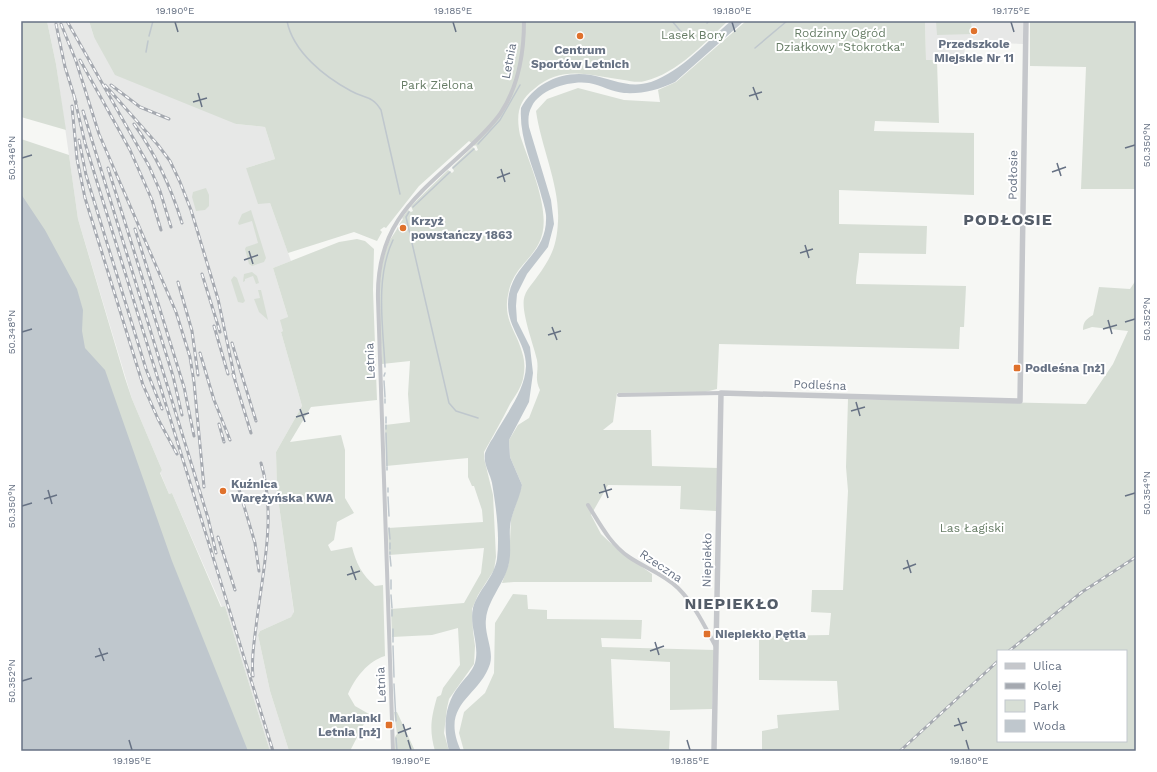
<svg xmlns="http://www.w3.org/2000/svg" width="1157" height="772" viewBox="0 0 1157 772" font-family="'Work Sans',sans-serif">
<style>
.built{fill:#e7e8e7}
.green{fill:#d7ded5;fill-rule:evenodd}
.water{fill:#bfc7cd}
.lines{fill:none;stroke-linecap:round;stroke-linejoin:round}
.stream{stroke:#bfc7cd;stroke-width:1.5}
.minor{stroke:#c5c7cb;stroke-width:4}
.tertiary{stroke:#c5c7cb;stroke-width:5.5}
.rail-casing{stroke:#a5a9b0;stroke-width:3}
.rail{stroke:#fff;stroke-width:1.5;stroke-dasharray:4.5;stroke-linecap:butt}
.ticks{fill:none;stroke:#677284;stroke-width:1.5}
.poi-dot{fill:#df712c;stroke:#fff;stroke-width:1.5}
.labels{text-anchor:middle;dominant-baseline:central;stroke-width:4;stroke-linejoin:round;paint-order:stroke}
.park-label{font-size:12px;fill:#667c65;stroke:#fff}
.poi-label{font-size:12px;font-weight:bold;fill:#677284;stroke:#fff;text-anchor:start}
.street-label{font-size:12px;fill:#677284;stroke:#fff}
.district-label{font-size:16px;font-weight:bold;letter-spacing:1px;fill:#545d69;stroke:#fff}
.neatline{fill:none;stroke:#677284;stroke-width:1.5}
.ticks-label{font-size:10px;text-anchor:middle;fill:#677284}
</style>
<rect width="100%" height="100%" fill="#f6f7f4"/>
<!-- built -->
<path class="built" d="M47 21H89L94 37 236 124 265 127 275 159 246 168 270 203 291 261 273 268 288 317 283 331 281 332 302 406 276 452 277 491 294 613 291 617 260 631 258 635 270 691 289 751H270L225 606 222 607 172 493 169 494 160 472 162 470 132 399 78 219 56 64Z
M925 21H1023V44L965 42 964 60H926Z"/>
<!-- green -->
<path class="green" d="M21 21H47L56 64 66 130 21 117Z
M89 21H728C704 43 678 73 645 81 638 83 630 81 624 80 590 76 563 64 534 89 518 101 516 115 520 135 529 163 554 215 539 243 529 263 513 268 508 295 503 320 516 330 522 352 525 361 525 370 523 379 521 388 515 396 510 404 502 420 493 436 484 452V458L493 495 496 557 494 570 478 595 472 609 473 631 475 646 474 664 449 699 447 708 444 733 449 751H435C429 730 431 718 437 697L441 695 443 688 460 665 458 628 432 635 392 637 391 609 464 603 481 573 484 548 389 555 388 528 483 522 482 510 474 486H472L468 477V458L386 466 385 425 410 422 408 394 410 361 382 364C381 326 374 283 387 247 390 238 394 235 398 227L403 228 399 225 403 219 402 218 408 210 411 212 413 211 411 206 448 170 452 173 454 171 452 167 473 147 476 151 478 150 476 145 475 146 469 141 419 186 386 228 384 227 380 230 382 232 377 241 354 232 288 253 270 203 258 204 246 168 275 159 265 127 236 124 115 75 94 37Z
M746 21H925L926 60H964L965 42 964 61H937L939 123 875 121 874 131 974 133V195L839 190V224L927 226 926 254 859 253C859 264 856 273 856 284L966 286 964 327H960L959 349 719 344 717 389 705 392 617 393 613 422 603 430H651L652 466 718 468 716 511 680 509 681 486 608 485 591 515 601 534 618 550 652 574V582H514L502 583 509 563 511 519 522 485 510 457 509 440 518 425 529 418 540 390C534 378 539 372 537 360 534 345 519 308 525 295 527 289 533 283 537 277 551 258 557 246 558 221 560 186 541 147 536 111L547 99 578 88 624 100 660 102 658 90 676 82Z
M936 21H971L972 34 937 35Z
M1030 21H1136V189H1081L1086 67 1030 66Z
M21 139 69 155 78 219 125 378 132 399 162 470 160 473 169 494 172 493 221 607 225 606 270 751H21Z
M206 188 209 195V206L205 210 196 211 192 197 193 192Z
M251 210 266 258 264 262 252 266 249 264 245 249 246 247 258 243 252 221 239 225 238 223 242 214Z
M357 239 365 241 374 249 373 290 377 400 311 407 290 442 341 435 345 450V498L354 513 337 522 334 540 328 545 331 551 352 547C356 563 362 575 375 586L383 585 385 656C368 661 355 678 348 694L355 706 369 714 350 751H289L270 691 258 635 260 631 291 617 294 612 277 491 276 452 302 406 281 332 283 331 280 320 288 317 273 268 339 242Z
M252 272 257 276 259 283 256 284 253 276 245 279V281L243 282 244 274Z
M234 276 237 278 245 301 243 303 238 302 231 280Z
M1136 280V751H762V731L778 728 777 715 839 710 837 681 759 680V636L829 635 831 613 811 612 812 590H843L848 491 846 467 848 399 1086 404 1113 364 1128 331 1092 327 1083 330C1083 322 1086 319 1093 315L1099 287 1130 289ZM998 651H1126V741H998Z
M258 290H261L268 320 259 312 254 299 260 298Z
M513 594 527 595 528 609 547 610V619L642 620 641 639 601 638 602 647 715 650 712 709 670 710V662L611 659 614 728 670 731 669 751H464L459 733 464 712 485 693 494 673 495 623Z
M394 712H397L415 751H395V737L397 734Z"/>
<!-- water -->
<path class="water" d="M731 21H744L675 82C658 90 643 94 624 93 612 92 601 85 589 83 571 80 540 89 532 106 528 113 528 120 529 127L551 200 554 224 548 247 527 274 517 294 516 306 517 321 530 347 533 373 529 402 509 440 510 457 522 485C520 497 514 508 511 520 508 534 512 549 509 563 505 583 488 599 486 619 484 634 494 650 490 664 479 698 439 703 461 751H449C443 728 444 705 459 686 465 678 472 672 475 663 480 645 469 626 473 608 478 590 494 578 497 559 500 535 496 507 492 483 490 473 483 464 485 453 487 448 490 442 493 438 505 415 525 392 526 366 526 339 503 326 509 294 516 260 548 254 546 215 545 207 542 199 540 191 532 164 519 137 521 108 534 83 563 70 591 75 612 79 629 89 651 82 682 71 706 42 731 21Z
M21 194 45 230 77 289 83 310 82 331 85 348 105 370 172 561 248 751H21Z"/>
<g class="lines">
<!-- stream -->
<path class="stream" d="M287 21C293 52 325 77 351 91 365 99 372 95 381 110L400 194
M672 21 683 34 685 40
M707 23 709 21
M149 36 153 21
M755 48 787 21
M146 52 148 41
M478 144 500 120 520 85
M453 168 474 149
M413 207 450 172
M409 212 406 217 449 403 456 411 478 418
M385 367C383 326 375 278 393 240
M384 376 385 373
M384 381 385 397
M385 399V403
M386 417V423
M386 425V429
M386 433 387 466
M387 467V470
M388 488V492
M388 497 389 516
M389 528 390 539
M390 543V549
M390 552V554
M390 556 391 566
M391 580V589
M391 595 392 608
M392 610V616
M393 629V642
M393 646 394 677
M394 684 396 721
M396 738 397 751"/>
<!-- minor -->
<path class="minor" d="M619 395 721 393
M588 505C600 524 610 544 629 557 645 568 664 574 678 588 695 605 705 627 716 647
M393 751 378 299C376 225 415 197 465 151 478 139 490 128 500 114 519 86 524 54 524 21"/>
<!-- tertiary -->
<path class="tertiary" d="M714 751 721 393 1020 401 1026 21"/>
<!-- rail casing -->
<g class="rail-casing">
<path id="rail" d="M67 21 149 166 160 191 171 227
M56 24 65 67 76 102
M61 24 76 61 99 134 176 312 190 357 194 382 204 487
M80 60 130 150 152 200 161 230
M105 85 158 145 170 161 180 182 191 210 218 299 235 379
M111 85 140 107 169 119
M74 96 85 143 273 751
M72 106 77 159 85 198 143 385 158 419 177 454
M83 111 208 518 216 553
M134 124C157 156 171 187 182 223
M79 140 86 175 146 369 162 409
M108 168 173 376 182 415
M135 229 184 387 194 436
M202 274 220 332
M178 282 192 331 198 375
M214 326 228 374
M232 343 256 421
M200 353 214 400 230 440
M233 374 251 433
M219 424 224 442
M238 486 255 543 259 571
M218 537 235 590
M1009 651 1082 592 1136 557
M253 676C251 660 254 643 256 627 262 573 277 517 261 463
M900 751 998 661"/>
</g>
<!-- rail -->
<use href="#rail" class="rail"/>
</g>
<!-- ticks -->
<path class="ticks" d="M175 22 178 32M453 22 456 32M732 22 735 32M1011 22 1014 32M753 87 758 100M198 93 202 107M749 96 762 92M193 102 207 98M1125 148 1135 145M22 158 32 155M1057 163 1061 176M501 169 505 182M1052 172 1066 167M497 178 510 173M805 245 809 258M249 251 253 264M800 253 813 249M244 260 258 255M1108 320 1112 334M1125 322 1135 319M552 327 557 340M1103 329 1117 325M22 332 32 329M548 335 561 331M856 402 860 416M300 409 305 422M851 411 865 407M296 417 309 413M604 484 608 498M48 490 52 504M599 493 612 489M1125 496 1135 493M44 499 57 495M22 506 32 503M907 560 911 573M351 566 356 580M903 569 916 564M347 575 360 571M655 642 659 655M99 648 104 661M650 651 664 646M95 657 108 653M22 681 32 678M958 718 963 731M403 724 407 737M954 726 967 722M398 733 411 728M129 740 132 750M408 740 411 750M687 740 690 750M966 740 969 750"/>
<!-- markers -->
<g class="poi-dot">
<circle cx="974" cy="31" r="4"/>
<circle cx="580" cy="36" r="4"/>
<circle cx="403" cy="228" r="4"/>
<rect x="1013" y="364" width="8" height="8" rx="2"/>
<circle cx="223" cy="491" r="4"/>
<rect x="703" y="630" width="8" height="8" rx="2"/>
<rect x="385" y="721" width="8" height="8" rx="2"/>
</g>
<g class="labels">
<!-- park labels -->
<g class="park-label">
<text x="840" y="33">Rodzinny Ogród<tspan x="840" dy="14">Działkowy "Stokrotka"</tspan></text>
<text x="693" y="35">Lasek Bory</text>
<text x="437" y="85">Park Zielona</text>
<text x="972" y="528">Las Łagiski</text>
</g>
<!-- poi labels -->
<g class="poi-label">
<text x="974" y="44" text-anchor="middle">Przedszkole<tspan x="974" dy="14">Miejskie Nr 11</tspan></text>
<text x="580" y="50" text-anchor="middle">Centrum<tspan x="580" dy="14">Sportów Letnich</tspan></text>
<text x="411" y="221">Krzyż<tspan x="411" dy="14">powstańczy 1863</tspan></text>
<text x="1025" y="368">Podleśna [nż]</text>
<text x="231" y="484">Kuźnica<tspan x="231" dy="14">Warężyńska KWA</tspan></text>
<text x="715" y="634">Niepiekło Pętla</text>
<text x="381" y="718" text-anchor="end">Marianki<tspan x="381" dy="14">Letnia [nż]</tspan></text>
</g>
<!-- street labels -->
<g class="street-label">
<text transform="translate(509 61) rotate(-79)">Letnia</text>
<text transform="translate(1013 175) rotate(-89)">Podłosie</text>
<text transform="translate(370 361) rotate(-92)">Letnia</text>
<text transform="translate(820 385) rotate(2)">Podleśna</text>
<text transform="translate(707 560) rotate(-89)">Niepiekło</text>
<text transform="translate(661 566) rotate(34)">Rzeczna</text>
<text transform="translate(381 685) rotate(-92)">Letnia</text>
</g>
<!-- district labels -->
<g class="district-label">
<text x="1008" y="219">PODŁOSIE</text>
<text x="732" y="603">NIEPIEKŁO</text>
</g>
</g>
<!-- border -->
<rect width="1157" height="772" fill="none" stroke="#ffffff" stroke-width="44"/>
<!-- legend -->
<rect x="997" y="650" width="130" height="92" fill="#ffffff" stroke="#c2c7ce"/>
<rect x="1005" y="663" width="20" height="6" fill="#c5c7cb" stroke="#c2c7ce"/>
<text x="1033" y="670" font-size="12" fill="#677284">Ulica</text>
<rect x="1005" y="683" width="20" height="6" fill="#a5a9b0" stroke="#c2c7ce"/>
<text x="1033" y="690" font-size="12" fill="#677284">Kolej</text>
<rect x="1005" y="700" width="20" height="12" fill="#d7ded5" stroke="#c2c7ce"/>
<text x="1033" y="710" font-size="12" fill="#677284">Park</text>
<rect x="1005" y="720" width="20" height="12" fill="#bfc7cd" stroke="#c2c7ce"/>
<text x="1033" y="730" font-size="12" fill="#677284">Woda</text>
<rect x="22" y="22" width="1113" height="728" class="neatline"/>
<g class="ticks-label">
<text x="175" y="14">19.190°E</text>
<text x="453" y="14">19.185°E</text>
<text x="732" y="14">19.180°E</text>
<text x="1011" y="14">19.175°E</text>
<text transform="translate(1146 145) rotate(-90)" y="4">50.350°N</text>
<text transform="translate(11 158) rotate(-90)" y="4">50.346°N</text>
<text transform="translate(1146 319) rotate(-90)" y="4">50.352°N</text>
<text transform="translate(11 332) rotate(-90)" y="4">50.348°N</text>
<text transform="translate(1146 493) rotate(-90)" y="4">50.354°N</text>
<text transform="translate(11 506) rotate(-90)" y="4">50.350°N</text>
<text transform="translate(11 681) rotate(-90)" y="4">50.352°N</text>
<text x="132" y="764">19.195°E</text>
<text x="411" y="764">19.190°E</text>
<text x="690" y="764">19.185°E</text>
<text x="969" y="764">19.180°E</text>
</g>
</svg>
